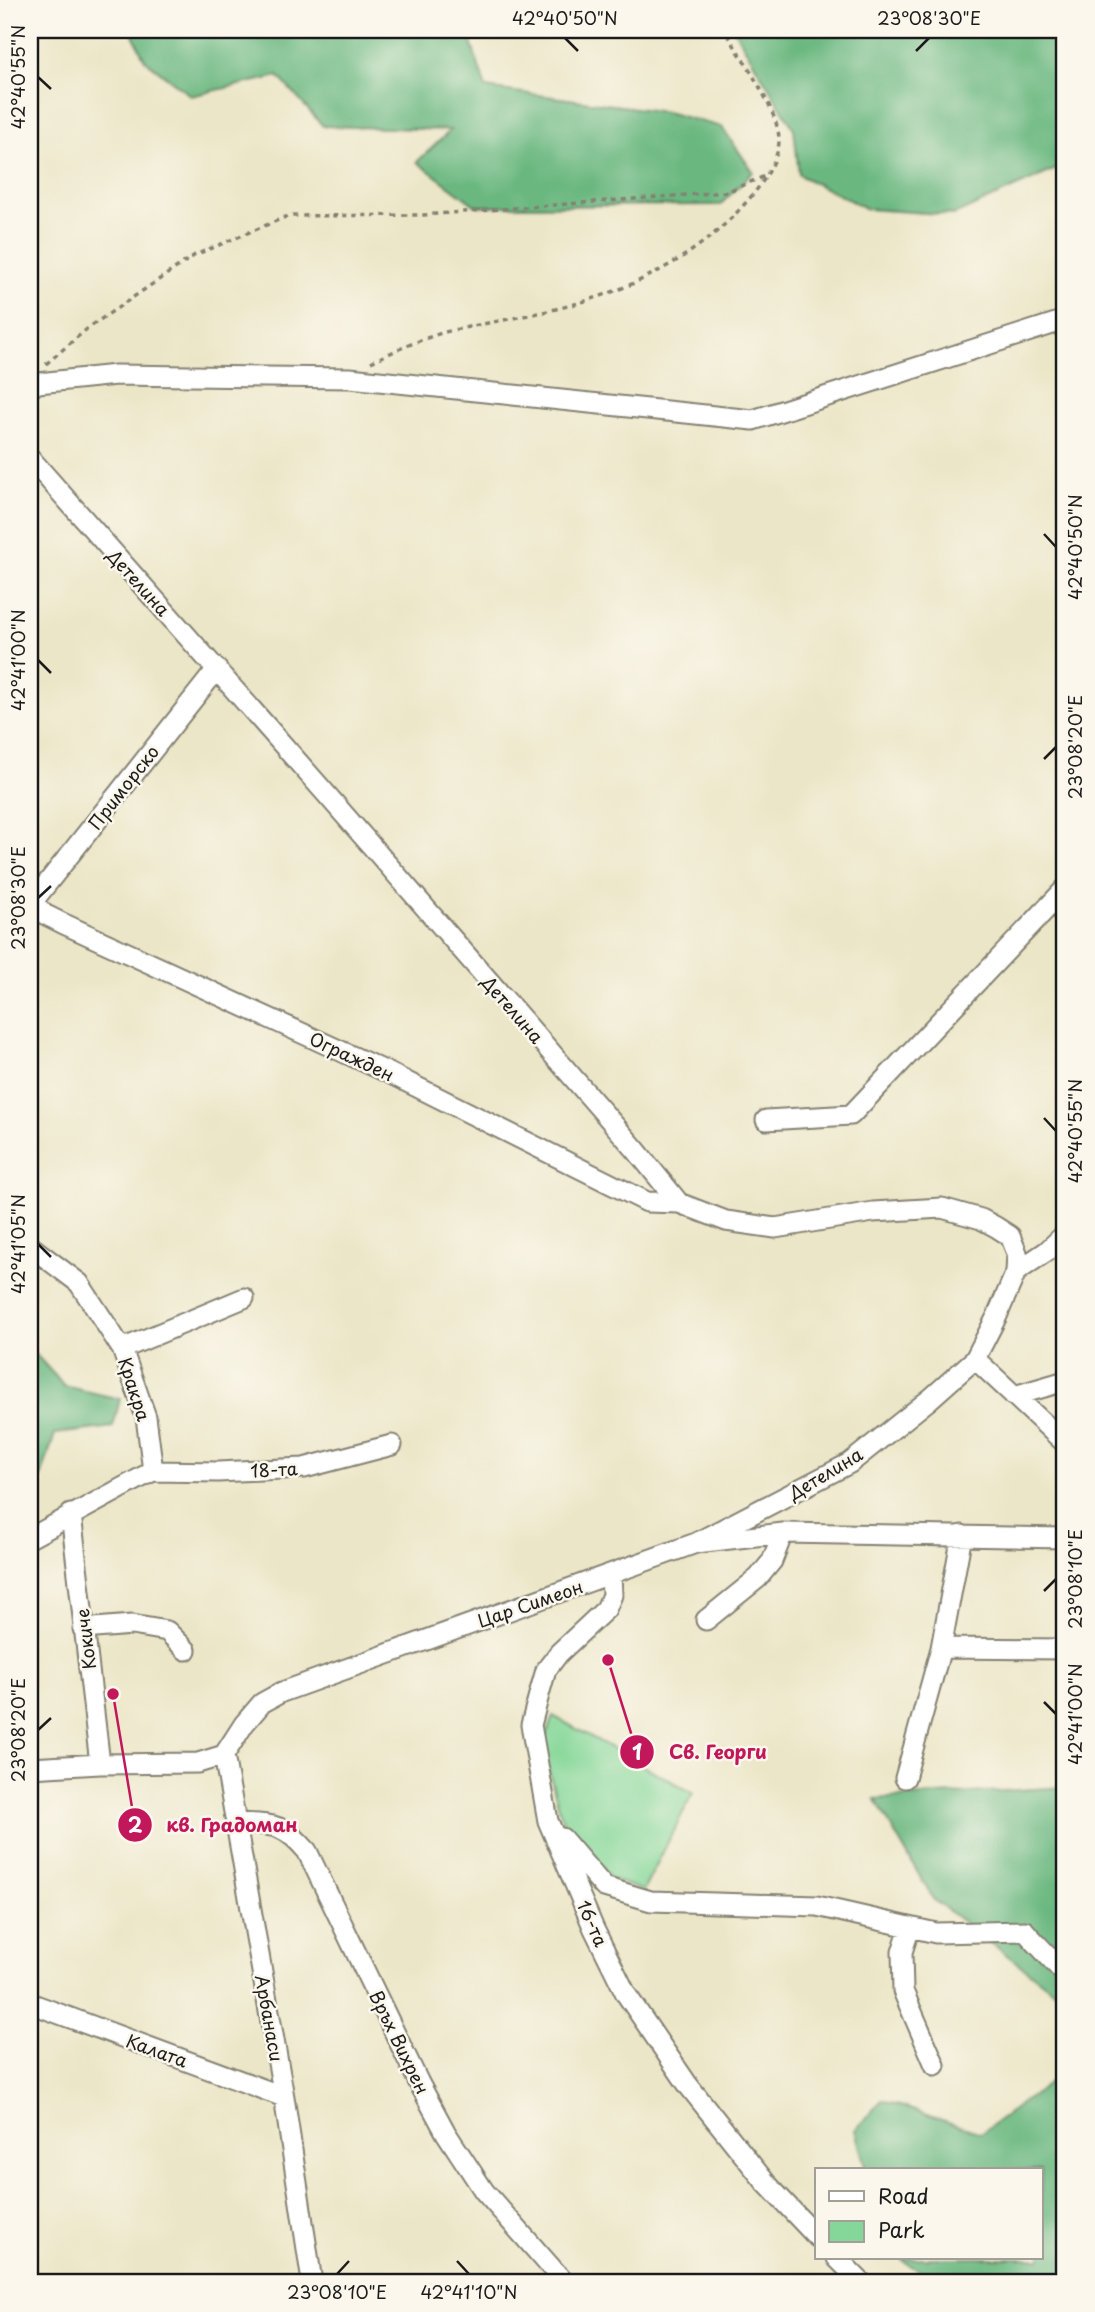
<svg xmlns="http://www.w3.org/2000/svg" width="1095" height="2312" viewBox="0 0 1095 2312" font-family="'Playpen Sans',sans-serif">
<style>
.green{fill:#84d798;stroke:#507a5a;stroke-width:2}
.forest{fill:#6bb880;stroke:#446a4e;stroke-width:2}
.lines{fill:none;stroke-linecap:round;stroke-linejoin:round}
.minor-casing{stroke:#848172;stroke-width:23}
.path{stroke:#848172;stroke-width:3.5;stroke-dasharray:5 5;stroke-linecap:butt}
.minor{stroke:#fff;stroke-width:19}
.ticks{fill:none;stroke:#1c1c1c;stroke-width:2.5}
.labels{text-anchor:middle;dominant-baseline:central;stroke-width:5;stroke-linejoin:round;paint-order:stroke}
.street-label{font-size:18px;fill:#1c1c1c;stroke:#fbf7ec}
.leader{fill:none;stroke:#c2185b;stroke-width:2.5}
.callout-dot{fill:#c2185b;stroke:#fbf7ec;stroke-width:2.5}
.mark-label{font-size:21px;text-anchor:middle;font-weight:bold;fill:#fff}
.callout-label{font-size:19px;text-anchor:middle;font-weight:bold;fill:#c2185b;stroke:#fbf7ec;stroke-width:5;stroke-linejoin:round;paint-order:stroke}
.neatline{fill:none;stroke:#1c1c1c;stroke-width:2.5}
.ticks-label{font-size:18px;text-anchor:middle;fill:#1c1c1c}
</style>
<rect width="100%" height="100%" fill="#fbf7ec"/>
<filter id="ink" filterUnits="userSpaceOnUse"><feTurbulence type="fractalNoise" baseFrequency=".0143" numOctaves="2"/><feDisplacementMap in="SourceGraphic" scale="14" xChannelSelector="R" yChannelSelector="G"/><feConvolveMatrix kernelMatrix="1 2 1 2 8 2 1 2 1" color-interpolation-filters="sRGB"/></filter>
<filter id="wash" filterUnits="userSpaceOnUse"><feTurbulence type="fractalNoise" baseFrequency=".00686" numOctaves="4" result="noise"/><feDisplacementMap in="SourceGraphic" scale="28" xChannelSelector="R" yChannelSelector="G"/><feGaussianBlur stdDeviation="1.57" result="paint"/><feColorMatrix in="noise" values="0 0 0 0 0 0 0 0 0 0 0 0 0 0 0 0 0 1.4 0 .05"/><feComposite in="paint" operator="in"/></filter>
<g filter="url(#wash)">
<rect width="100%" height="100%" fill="#ece6c8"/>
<!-- green -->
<path class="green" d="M553 1716 693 1793 643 1891 611 1879 565 1829 542 1747Z"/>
<!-- forest -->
<path class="forest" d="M131 30H467L486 88 666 112 722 127 753 172 720 205 476 206 417 162 451 130 323 126 278 76 191 96 145 60Z
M734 30H1039L1060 39 1065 53V165L954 215 867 209 799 175 794 129Z
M30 1348 64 1386 120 1399 113 1427 55 1434 40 1480 30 1487Z
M1065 1787V1999L933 1899 875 1799Z
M1065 2072V2282H937L899 2258H1041V2170H866L855 2130 882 2100 981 2133Z"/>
</g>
<g filter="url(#ink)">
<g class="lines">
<!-- minor casing -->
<g class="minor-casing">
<path id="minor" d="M30 388 38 383 116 375 350 378 753 420 1065 320
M30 458 328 796 636 1150 679 1203 726 1221 775 1228 873 1212 942 1208 981 1219 996 1227 1010 1236 1017 1253 1016 1272 997 1316 975 1359 930 1399 850 1463 696 1543
M30 898 44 914 62 923 391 1074 647 1202 679 1203
M30 905 217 669
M766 1120 851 1115 1065 889
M30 1246 79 1283 122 1349 146 1417 153 1471 30 1538
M1016 1272 1047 1251 1065 1234
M122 1349 244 1298
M975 1359 1065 1443
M1014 1396 1065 1381
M153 1471 218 1472 304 1468 392 1445
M71 1514 100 1764
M611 1574 612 1595 606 1609 559 1653 546 1670 540 1691 531 1725 548 1821 594 1929 626 1994 688 2085 766 2183 817 2237
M706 1620 758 1578 772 1561 783 1533
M83 1629 132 1625 167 1631 186 1650
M941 1648 1065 1649
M224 1755 284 2097 312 2282
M30 1768 100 1764 198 1763 224 1755 244 1724 262 1703 282 1692 696 1543 783 1533 1065 1538
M905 1778 941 1648 962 1535
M237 1823C273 1825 282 1822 307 1851L419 2083 446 2133 484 2191 564 2282
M562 1838 604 1887 651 1901 817 1906 936 1933 1025 1931 1065 1974
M910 1927 902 1952 903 1991 935 2065
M30 2003 284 2097
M837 2258 861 2282"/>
</g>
<!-- path -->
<path class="path" d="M371 362C394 351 421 339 445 332 488 322 532 316 575 304 641 286 704 252 749 199 762 184 780 159 779 138 777 107 741 58 725 30
M46 364 88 328 195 255 288 216 423 215 726 192 765 176"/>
<!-- minor -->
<use href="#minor" class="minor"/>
</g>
</g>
<!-- ticks -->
<path class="ticks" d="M565 38 578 51M916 51 929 38M38 77 51 89M1044 534 1056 547M38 660 51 673M1044 759 1056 747M38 898 51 886M1044 1118 1056 1131M38 1244 51 1257M1044 1591 1056 1579M1044 1702 1056 1714M38 1730 51 1718M457 2261 469 2274M337 2274 349 2261"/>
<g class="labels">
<!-- street labels -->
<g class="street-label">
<text transform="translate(139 582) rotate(48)">Детелина</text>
<text transform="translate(123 787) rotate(-52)">Приморско</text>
<text transform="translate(513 1009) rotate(49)">Детелина</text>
<text transform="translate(352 1056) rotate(25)">Огражден</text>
<text transform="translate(135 1389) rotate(72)">Кракра</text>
<text transform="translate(274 1469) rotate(-3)">18-та</text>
<text transform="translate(825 1473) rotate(-31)">Детелина</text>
<text transform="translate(530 1603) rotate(-19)">Цар Симеон</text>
<text transform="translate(85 1639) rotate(-97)">Кокиче</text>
<text transform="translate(593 1923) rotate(66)">16-та</text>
<text transform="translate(270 2018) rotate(80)">Арбанаси</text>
<text transform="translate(400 2042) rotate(64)">Връх Вихрен</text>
<text transform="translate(157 2050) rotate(20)">Калата</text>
</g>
</g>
<!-- callouts -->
<path class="leader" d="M608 1660L637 1752M113 1694L135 1825"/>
<g class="callout-dot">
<circle cx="608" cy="1660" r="7"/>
<circle cx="113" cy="1694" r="7"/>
<circle cx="637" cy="1752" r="18"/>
<circle cx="135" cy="1825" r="18"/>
</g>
<g class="mark-label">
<text x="637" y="1760">1</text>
<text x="135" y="1833">2</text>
</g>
<g class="callout-label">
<text x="718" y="1759">Св. Георги</text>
<text x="232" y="1832">кв. Градоман</text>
</g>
<!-- margin -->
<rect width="1095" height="2312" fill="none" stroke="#fbf7ec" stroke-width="77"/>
<!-- legend -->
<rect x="815" y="2168" width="228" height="91" fill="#fbf7ec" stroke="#a29f99" stroke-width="2"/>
<rect x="829" y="2191" width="35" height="10" fill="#ffffff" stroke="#a29f99" stroke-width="2"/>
<text x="878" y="2204" font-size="21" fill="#1c1c1c">Road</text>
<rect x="829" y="2221" width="35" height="21" fill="#84d798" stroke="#a29f99" stroke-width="2"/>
<text x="878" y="2238" font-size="21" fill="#1c1c1c">Park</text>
<rect x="38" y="38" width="1018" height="2236" class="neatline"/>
<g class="ticks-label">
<text x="565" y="25">42°40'50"N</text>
<text x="929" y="25">23°08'30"E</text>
<text transform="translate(19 77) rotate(-90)" y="6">42°40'55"N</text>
<text transform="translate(1076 547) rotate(-90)" y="6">42°40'50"N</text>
<text transform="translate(19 660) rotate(-90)" y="6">42°41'00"N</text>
<text transform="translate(1076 747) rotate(-90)" y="6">23°08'20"E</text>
<text transform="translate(19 898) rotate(-90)" y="6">23°08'30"E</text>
<text transform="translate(1076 1131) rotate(-90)" y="6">42°40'55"N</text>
<text transform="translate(19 1244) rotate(-90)" y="6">42°41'05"N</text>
<text transform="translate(1076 1579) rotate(-90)" y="6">23°08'10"E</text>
<text transform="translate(1076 1714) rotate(-90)" y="6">42°41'00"N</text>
<text transform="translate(19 1730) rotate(-90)" y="6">23°08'20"E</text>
<text x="337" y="2299">23°08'10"E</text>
<text x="469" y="2299">42°41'10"N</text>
</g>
</svg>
